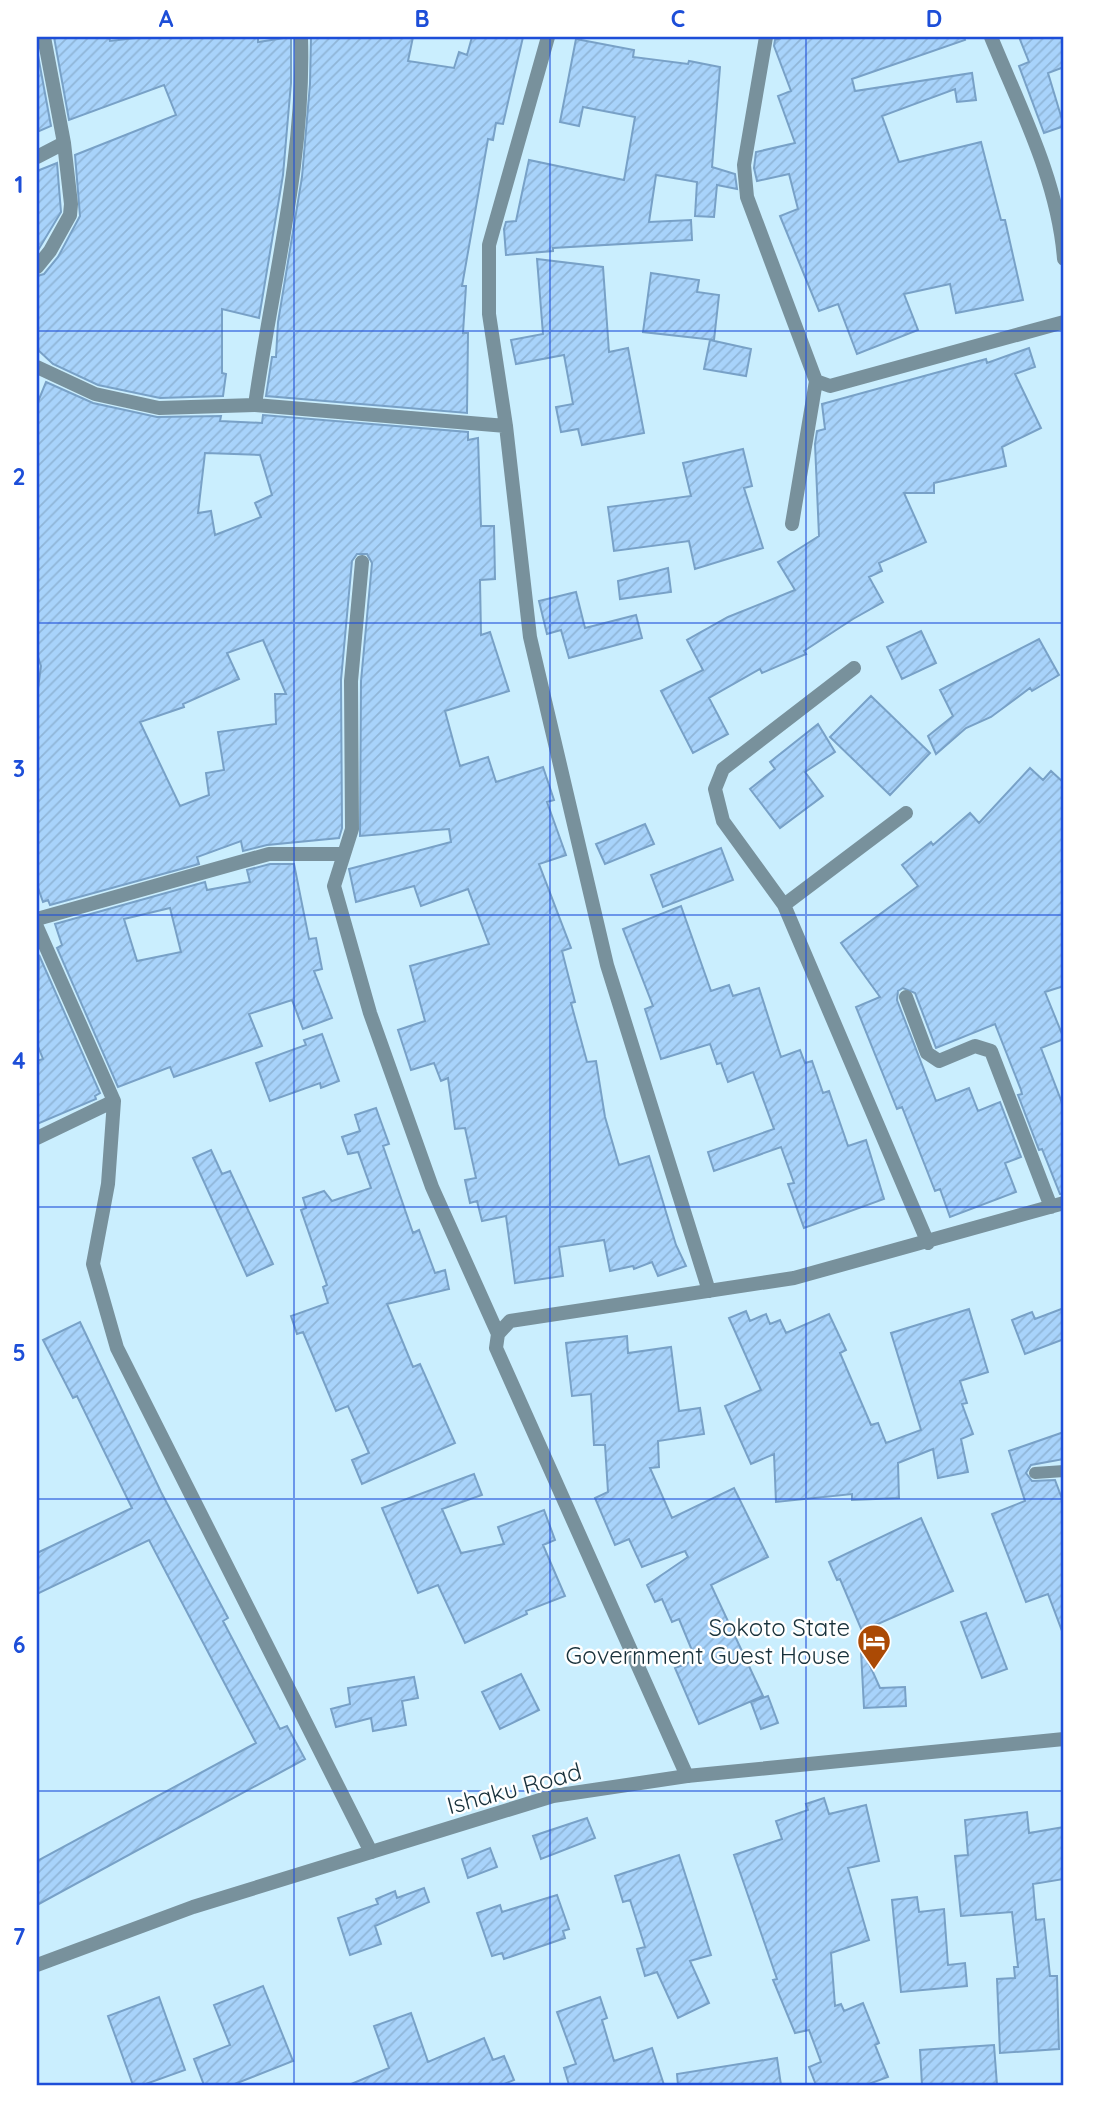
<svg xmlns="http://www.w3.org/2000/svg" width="1101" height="2122" viewBox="0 0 1101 2122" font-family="Quicksand,sans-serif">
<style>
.building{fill:url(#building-hatch);stroke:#78a1c7;stroke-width:2;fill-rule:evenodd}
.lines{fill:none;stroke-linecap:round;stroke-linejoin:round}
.service{stroke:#78919c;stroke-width:12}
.minor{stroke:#78919c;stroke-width:14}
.tertiary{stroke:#78919c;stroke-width:14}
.grid{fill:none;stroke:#1d4ed8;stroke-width:2;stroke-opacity:0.55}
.labels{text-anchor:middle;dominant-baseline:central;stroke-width:5;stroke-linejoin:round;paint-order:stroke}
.poi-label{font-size:24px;fill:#18313b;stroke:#fff;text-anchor:end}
.street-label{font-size:24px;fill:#18313b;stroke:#fff}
.neatline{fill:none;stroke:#1d4ed8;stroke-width:2.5}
.grid-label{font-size:23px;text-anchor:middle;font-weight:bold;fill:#1d4ed8}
</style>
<defs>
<pattern id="building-hatch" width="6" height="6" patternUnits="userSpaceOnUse" patternTransform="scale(1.75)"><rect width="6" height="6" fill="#a8d3fb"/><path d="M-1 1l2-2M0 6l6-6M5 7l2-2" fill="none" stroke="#90b6d8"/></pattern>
</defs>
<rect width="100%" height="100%" fill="#caeefe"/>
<!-- building -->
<path class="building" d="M54 37H109L110 41 145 37H258V42L291 37V83L283 175 259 318 222 309V373L226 374 223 396 160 398 98 385 53 364 37 349V276L44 274 58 257 80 216 75 155 176 115 164 85 69 120Z
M311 37H413L408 61 454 68 459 52 467 55 472 37H523L503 124 496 123 493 140 488 139 462 286H466L463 333H468L467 413 266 396 272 357H276L278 322 302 177 310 84Z
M784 37H964L965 40 852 79 855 91 972 73 976 100 957 102 955 89 882 116 899 162 981 142 1001 220H1005L1023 300 956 313 950 284 904 294 918 330 857 354 838 304 819 311 780 216 798 209 789 174 757 181 754 168 756 152 795 143 778 96 791 91 774 46 775 40Z
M1019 37H1064V67L1048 73 1064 126 1044 133 1019 66 1029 62Z
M576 39 634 50 633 57 688 64 689 61 720 67 712 167 735 174 737 189 717 185 714 217 695 216 697 182 656 175 649 222 691 220 692 240 553 248V251L506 255 504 229 506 222 516 221 529 160 624 180 635 117 583 107 579 126 560 122Z
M37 50 51 126 37 132Z
M57 163 61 212 37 252V171Z
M537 259 603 267 609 352 628 348 644 433 582 445 578 429 561 432 556 407 573 404 564 355 516 364 511 340 543 334Z
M651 273 699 280 697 292 719 295 714 340 643 332Z
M710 340 751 349 746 376 704 369Z
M1029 348 1035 367 1015 374 1041 428 1002 447 1006 466 934 483V493H904L926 542 879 563 882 571 869 577 883 602 853 619 804 651 806 654 762 673 760 669 709 698 728 734 693 753 661 691 703 670 687 640 728 617 795 590 778 562 819 536 815 444 817 431 825 429 822 404 986 359 987 363Z
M46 382 93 403 157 417 221 416 220 421 262 423 263 415 468 432V440L478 438 481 526H494L495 579 480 580 481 635 490 632 509 691 445 711 460 766 488 757 496 782 543 767 554 800 547 802 566 855 539 864 571 948 562 951 575 1002 571 1003 587 1062 596 1061 605 1117 619 1165 649 1156 676 1245 686 1266 658 1276 652 1262 634 1269 633 1266 610 1271 604 1240 559 1247 563 1276 515 1283 506 1216 482 1221 477 1201 470 1203 465 1180 476 1178 465 1128 455 1129 448 1078 441 1081 434 1063 411 1070 398 1030 425 1021 410 966 489 944 468 889 421 906 414 886 356 902 349 869 451 842 449 829 360 836 361 681 372 563 367 554H357L352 561 341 680 342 828 339 838 267 845 243 851 241 841 197 857 199 864 50 905 48 900 43 902 37 885V696L41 666 37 654V404ZM205 453 260 455 272 495 255 503 261 517 215 535 211 511 198 513ZM263 640 286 694H275L276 724 218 732 224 770 206 773 209 795 180 806 140 722 184 707 183 704 239 679 227 653Z
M743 449 752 486 744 488 763 548 695 569 689 541 614 551 608 507 691 496 683 463Z
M668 568 671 592 620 599 618 581Z
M576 592 585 628 636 615 642 638 569 658 561 630 547 634 539 601Z
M921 631 936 663 902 679 887 647Z
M1039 639 1059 675 1032 691 1030 688 991 717 966 728 936 754 928 736 953 716 940 690Z
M871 696 930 753 890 795 830 737Z
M818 724 835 752 805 772 823 796 780 828 750 789 775 769 770 762Z
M1030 768 1043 780 1051 771 1064 783V986L1045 992 1064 1039 1041 1048 1064 1108V1194H1060L1042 1149 1039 1150 1018 1095 1022 1094 1021 1090 995 1024 936 1048 915 993 903 988 898 991 897 1000 936 1101 969 1088 978 1111 1000 1102 1021 1157 1005 1163 1016 1192 950 1217 940 1189 935 1191 902 1107 897 1109 856 1007 880 997 841 943 918 886 902 865 931 842 933 845 970 813 979 823Z
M645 824 654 844 605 864 596 844Z
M721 848 733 880 663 907 651 875Z
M270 864H294L309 939 316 938 322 969 314 971 332 1018 303 1029 292 1000 249 1014 262 1046 174 1077 170 1067 118 1087 57 948 62 945 55 924 205 882 207 890 250 882 247 870ZM170 908 181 952 137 961 124 919Z
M681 906 711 991 729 985 733 996 759 988 781 1057 800 1050 805 1063 812 1061 823 1093 829 1091 848 1146 866 1140 884 1199 804 1228 788 1184 794 1183 781 1147 714 1171 708 1152 774 1129 753 1072 728 1082 721 1063 717 1064 710 1044 661 1059 645 1009 653 1006 623 929Z
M39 955 100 1093 95 1096 96 1099 37 1124V1061L43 1059 37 1044Z
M322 1034 339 1081 321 1088 320 1083 270 1101 256 1063 306 1045 304 1040Z
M376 1108 389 1144 383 1146 413 1233 419 1230 435 1273 445 1270 449 1289 387 1304 413 1367 420 1364 455 1443 362 1484 352 1460 369 1453 348 1406 336 1411 303 1332 297 1334 291 1316 328 1303 323 1287 327 1285 301 1210 306 1208 303 1198 324 1191 332 1201 371 1188 358 1152 348 1154 342 1137 360 1131 355 1115Z
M211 1150 222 1174 230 1171 273 1264 247 1276 193 1158Z
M1064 1308V1339L1025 1354 1012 1320 1032 1312 1035 1319Z
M969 1309 988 1372 960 1381 967 1403 962 1404 973 1434 961 1439 968 1472 938 1478 933 1449 898 1463 899 1498 852 1500V1494L776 1502 774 1454 751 1464 725 1406 761 1390 729 1318 746 1311 750 1321 766 1314 770 1324 780 1320 786 1333 829 1314 846 1350 840 1353 871 1425 878 1423 886 1443 921 1430 891 1333Z
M80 1322 161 1492 228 1618 223 1621 280 1729 287 1726 305 1759 37 1905V1861L256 1743 149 1540 37 1594V1553L132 1508 77 1396 73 1398 43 1340Z
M627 1336 628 1353 671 1347 679 1411 700 1408 704 1434 658 1441 659 1467 650 1468 672 1518 734 1488 768 1557 711 1585 763 1696 699 1724 675 1668 696 1660 679 1619 672 1622 662 1599 655 1602 647 1585 688 1557 685 1551 642 1567 629 1539 615 1545 595 1498 608 1492 605 1445H594L591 1394 572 1396 566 1343Z
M1064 1432V1459L1031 1465 1026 1473 1032 1481 1055 1480 1064 1504 1062 1631 1048 1594 1026 1602 992 1514 1025 1501 1009 1451Z
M474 1474 482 1495 442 1509 461 1553 504 1544 498 1527 544 1510 555 1540 543 1545 565 1596 526 1611 527 1614 465 1643 438 1585 418 1593 382 1508Z
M921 1518 953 1591 862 1631 840 1579 837 1580 829 1562Z
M986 1613 1007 1669 982 1678 961 1622Z
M863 1650 880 1688 905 1687 906 1706 864 1708 861 1651Z
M521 1674 539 1710 500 1729 482 1692Z
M414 1677 418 1698 402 1701 406 1725 373 1731 371 1718 336 1727 331 1709 350 1704 348 1688Z
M768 1696 778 1723 761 1729 751 1702Z
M824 1798 829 1814 866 1805 879 1861 848 1868 869 1940 831 1953 835 2006 841 2004 844 2011 863 2003 879 2043 875 2045 888 2077 866 2085H816L809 2067 821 2062 809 2030 795 2033 773 1980 777 1979 734 1855 782 1839 776 1821 808 1810 806 1804Z
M1027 1812 1029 1833 1064 1827V1879L1033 1884 1036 1920 1044 1919 1050 1976H1057L1059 2049 1000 2053 997 1979 1015 1978 1014 1967H1018L1012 1912 961 1916 955 1856 968 1855 965 1820Z
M587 1818 595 1838 541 1859 533 1836Z
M490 1848 497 1867 468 1878 462 1859Z
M679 1855 711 1955 690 1961 709 2003 678 2018 657 1972 645 1976 637 1949 645 1947 630 1900 623 1902 615 1876Z
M424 1888 429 1902 375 1926 381 1944 350 1955 338 1918 378 1904 376 1899 395 1891 397 1898Z
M557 1895 569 1929 563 1931 565 1938 504 1959 502 1953 492 1956 477 1913 500 1905 502 1912Z
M917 1897 919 1912 944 1909 948 1965 965 1963 967 1986 901 1992 892 1900Z
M263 1986 293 2061 232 2085H204L194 2059 230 2045 214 2005Z
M159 1997 185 2070 143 2085H133L108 2016Z
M600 1997 607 2018 602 2020 614 2061 652 2048 664 2085H569L564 2068 576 2064 557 2012Z
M411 2013 428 2062 484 2038 493 2060 504 2056 514 2080 502 2085H349L389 2068 374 2026Z
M994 2045 997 2085H922L920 2050Z
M777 2058 781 2085H678L677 2074Z"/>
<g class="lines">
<!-- service -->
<path class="service" d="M1035 1473 1064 1471"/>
<!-- minor -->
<path class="minor" d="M548 37 489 245V314L506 426 530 637 607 965 709 1291
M766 37 744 165 747 197 816 381 830 386 1064 322
M991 37C1020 108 1058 181 1064 259
M37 157 64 143
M37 267 50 251 70 215 71 204 64 143 44 37
M37 367 95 394 159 408 255 405 506 426
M255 405C272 283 305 161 301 37
M792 524 816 381
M362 562 351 681 352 829 334 886 370 1013 432 1187 498 1334
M854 668 723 769 715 789 723 821 784 905 928 1243
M784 905 906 813
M37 919 269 854H343
M37 927 114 1101 108 1184 93 1264 117 1348 371 1852
M906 997 927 1053 939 1061 975 1046 991 1051 1051 1207
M37 1138 114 1101
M687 1776 496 1348 498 1334 510 1321 794 1278 1064 1203"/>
<!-- tertiary -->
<path class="tertiary" d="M37 1965 193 1907 553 1796 687 1776 1064 1739"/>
</g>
<!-- grid -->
<path class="grid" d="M294 37V2085M550 37V2085M806 37V2085M37 331H1064M37 623H1064M37 915H1064M37 1207H1064M37 1499H1064M37 1791H1064"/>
<!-- icons -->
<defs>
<g id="hotel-pin" transform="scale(1.75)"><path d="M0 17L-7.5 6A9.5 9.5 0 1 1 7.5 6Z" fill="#ab4a05" stroke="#fff"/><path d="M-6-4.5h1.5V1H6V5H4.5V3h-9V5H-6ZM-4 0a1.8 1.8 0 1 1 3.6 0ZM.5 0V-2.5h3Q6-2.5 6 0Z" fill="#fff"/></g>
</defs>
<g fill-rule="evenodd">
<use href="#hotel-pin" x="874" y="1641"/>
</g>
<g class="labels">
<!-- poi labels -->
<g class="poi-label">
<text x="850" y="1627">Sokoto State<tspan x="850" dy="28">Government Guest House</tspan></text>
</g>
<!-- street labels -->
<g class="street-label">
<text transform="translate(514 1788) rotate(-15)">Ishaku Road</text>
</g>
</g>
<!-- border -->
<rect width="1101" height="2122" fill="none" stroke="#ffffff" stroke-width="77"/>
<rect x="38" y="38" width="1024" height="2046" class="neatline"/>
<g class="grid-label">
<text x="166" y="27">A</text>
<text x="422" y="27">B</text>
<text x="678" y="27">C</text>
<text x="934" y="27">D</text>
<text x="19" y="193">1</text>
<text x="19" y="485">2</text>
<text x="19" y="777">3</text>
<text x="19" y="1069">4</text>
<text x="19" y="1361">5</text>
<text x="19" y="1653">6</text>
<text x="19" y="1945">7</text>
</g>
</svg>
